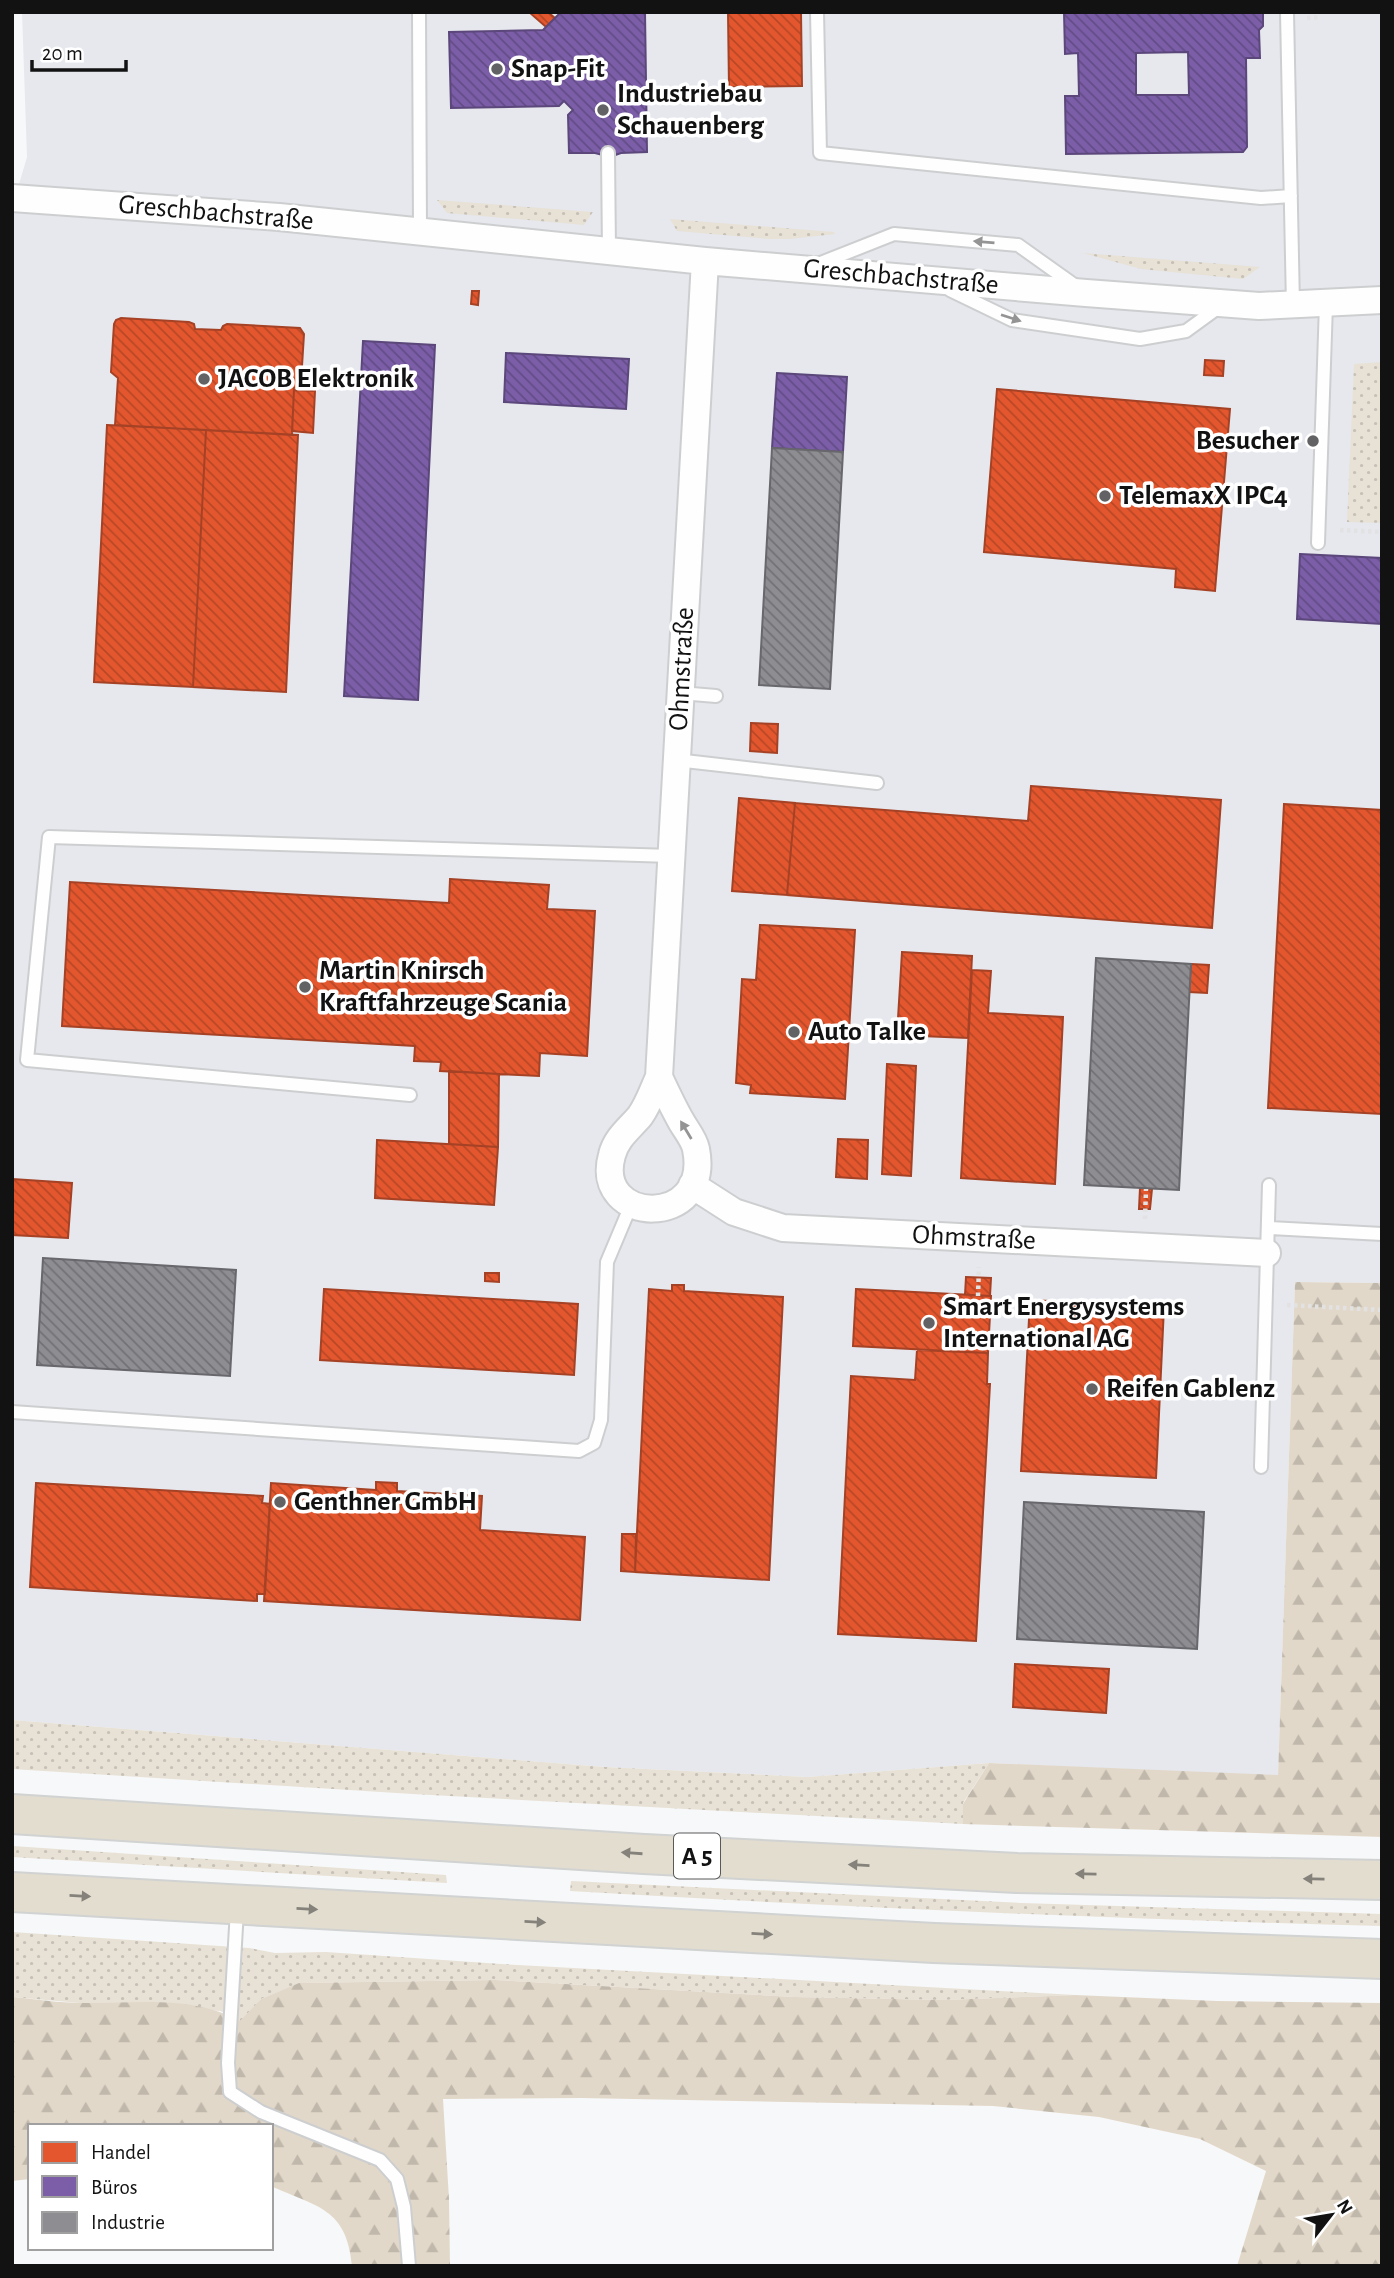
<svg xmlns="http://www.w3.org/2000/svg" width="1394" height="2278" viewBox="0 0 1394 2278" font-family="'Alegreya Sans',sans-serif">
<style>
.built{fill:#e6e8ee}
.grass{fill:url(#grass-dots)}
.forest{fill:url(#forest-firs)}
.shops{fill:url(#shops-back-hatch);stroke:#a54226;stroke-width:2}
.offices{fill:url(#offices-back-hatch);stroke:#5c477b;stroke-width:2;fill-rule:evenodd}
.industry{fill:url(#industry-back-hatch);stroke:#68686c;stroke-width:2}
.lines{fill:none;stroke-linecap:round;stroke-linejoin:round}
.lane-casing{stroke:#cdcecf;stroke-width:16}
.street-casing{stroke:#cdcecf;stroke-width:30}
.highway-casing{stroke:#d1d2d2;stroke-width:42}
.path{stroke:#e2e2e2;stroke-width:4.5;stroke-dasharray:3.5 3.5;stroke-linecap:butt}
.lane{stroke:#fefefe;stroke-width:12}
.street{stroke:#fefefe;stroke-width:26}
.highway{stroke:#e3ddd0;stroke-width:38}
.oneway{fill:#949494}
.oneway2{fill:#85827b}
.poi-dot{fill:#626264;stroke:#fff;stroke-width:2.5}
.labels{text-anchor:middle;dominant-baseline:central;stroke-width:7;stroke-linejoin:round;paint-order:stroke}
.shield{fill:#fff;stroke:#59595a;stroke-width:2}
.shield-label{font-size:26px;font-weight:bold;fill:#121213}
.poi-label{font-size:28px;font-weight:bold;fill:#121213;stroke:#fff;text-anchor:start}
.street-label{font-size:28px;fill:#121213;stroke:#fff}
</style>
<defs>
<pattern id="grass-dots" width="8" height="8" patternUnits="userSpaceOnUse" patternTransform="scale(1.75)"><rect width="8" height="8" fill="#e8e1d5"/><path d="M2 2h.1M6 6h.1" fill="none" stroke="#c6c0b6" stroke-width="1.8" stroke-linecap="round"/></pattern>
<pattern id="forest-firs" width="22" height="20" patternUnits="userSpaceOnUse" patternTransform="scale(1.75)"><rect width="22" height="20" fill="#e2d8c9"/><path d="M5 1l3.5 6h-7zM16 11l3.5 6h-7z" fill="#c1b8ac"/></pattern>
<pattern id="shops-back-hatch" width="6" height="6" patternUnits="userSpaceOnUse" patternTransform="scale(1.75)"><rect width="6" height="6" fill="#e4572e"/><path d="M-1 5l2 2M0 0l6 6M5-1l2 2" fill="none" stroke="#b74726"/></pattern>
<pattern id="offices-back-hatch" width="6" height="6" patternUnits="userSpaceOnUse" patternTransform="scale(1.75)"><rect width="6" height="6" fill="#7b5ea7"/><path d="M-1 5l2 2M0 0l6 6M5-1l2 2" fill="none" stroke="#634c87"/></pattern>
<pattern id="industry-back-hatch" width="6" height="6" patternUnits="userSpaceOnUse" patternTransform="scale(1.75)"><rect width="6" height="6" fill="#8d8d92"/><path d="M-1 5l2 2M0 0l6 6M5-1l2 2" fill="none" stroke="#727276"/></pattern>
</defs>
<rect width="100%" height="100%" fill="#f7f8f9"/>
<!-- built -->
<path class="built" d="M22 12H1382V1283L1295 1282 1278 1776 989 1763 807 1777 605 1767 12 1720V208L27 157Z"/>
<!-- grass -->
<path class="grass" d="M437 200 593 212 584 225 447 213Z
M670 219 834 232 835 234 790 239H769L677 231Z
M1083 253 1260 267 1243 279 1141 269Z
M1382 362V523L1347 522 1354 364Z
M12 1720 605 1767 807 1777 989 1763 963 1803V1824L413 1794 12 1769Z
M12 1846 446 1875 447 1883 12 1857Z
M571 1881 1021 1903 1382 1914V1926C1111 1919 840 1907 570 1891Z
M12 1932 249 1948 275 1953 326 1952 501 1964 1075 1995 943 2000 795 1997 495 1980 300 1983 261 1999 240 2022 221 2011 80 2003 12 1997Z"/>
<!-- forest -->
<path class="forest" d="M1295 1282 1382 1283V1837L963 1824V1804L989 1763 1278 1775Z
M495 1980 795 1997 943 2000 1075 1995 1217 2001 1382 2003V2266H1237L1266 2171 1200 2139 1099 2117 993 2106 581 2098 443 2099 449 2199 450 2266H352C347 2208 317 2207 271 2186V2126H30V2179L12 2181V1997C35 1999 59 2003 82 2003 137 2004 189 1994 240 2021L261 1999 299 1983Z"/>
<!-- shops -->
<path class="shops" d="M529 12H548L555 18 546 27Z
M728 12H801L802 86 729 87Z
M472 291H479L478 305 471 304Z
M121 318 189 322 194 324 195 329 221 330 223 326 227 324 300 328 304 334 301 382 299 386 294 388 292 435 115 425 118 378 111 372 114 324 116 320Z
M1205 360 1224 361 1223 376 1204 375Z
M997 389 1230 409 1215 591 1175 587 1176 569 984 552Z
M294 390 315 391 313 433 292 431Z
M107 425 206 430 193 687 94 682Z
M206 430 298 435 286 692 193 687Z
M751 723 778 724 777 753 750 751Z
M1031 786 1221 800 1212 928 787 895 795 803 1028 821Z
M739 798 795 803 787 895 732 891Z
M1284 804 1382 810V1114L1268 1108Z
M450 879 549 885 547 909 595 911 587 1056 540 1053 539 1076 440 1071 441 1062 414 1061 415 1046 62 1026 70 882 449 903Z
M760 925 855 930 845 1099 750 1093 751 1085 736 1083 742 979 756 980Z
M902 952 972 956 968 1038 897 1035Z
M1191 964 1209 965 1207 993 1189 992Z
M972 970 991 971 988 1013 1063 1017 1055 1184 961 1178Z
M887 1064 916 1066 911 1176 882 1174Z
M449 1071 499 1074 498 1147 449 1144Z
M838 1139 868 1140 867 1179 836 1177Z
M377 1140 498 1147 494 1205 375 1198Z
M12 1179 72 1183 68 1238 12 1235Z
M1140 1188 1152 1189 1150 1209H1139Z
M485 1273H499V1282L485 1281Z
M966 1277 991 1278 990 1296 965 1295Z
M672 1285H684V1291L783 1297 769 1580 635 1572 649 1289 672 1291Z
M324 1289 578 1304 574 1375 320 1360Z
M856 1289 991 1296 988 1353 853 1346Z
M1030 1300 1164 1307 1156 1478 1021 1471Z
M917 1350 988 1353 987 1384H990L976 1641 838 1634 851 1376 915 1380Z
M376 1482 397 1483V1491L482 1496 480 1530 585 1537 580 1620 264 1601 271 1483 376 1490Z
M36 1483 263 1496 262 1503 270 1504 265 1594H257V1601L30 1587Z
M622 1534H636L635 1572 621 1571Z
M1015 1664 1109 1669 1106 1713 1013 1707Z"/>
<!-- offices -->
<path class="offices" d="M561 12H645L647 152 621 153 610 157 595 153H569L568 115 573 110 564 101 559 106 451 108 449 32 543 30Z
M1064 12H1263V26L1259 30 1260 58H1246L1247 147 1243 152 1066 154 1065 96H1079L1078 53 1065 54ZM1188 52 1189 95H1136V53Z
M363 341 435 345 418 700 344 696Z
M506 353 629 359 626 409 504 402Z
M777 373 847 377 843 452 772 448Z
M1300 554 1382 558V624L1297 619Z"/>
<!-- industry -->
<path class="industry" d="M772 448 843 452 830 689 759 685Z
M1096 958 1191 964 1179 1190 1084 1185Z
M43 1258 236 1270 230 1376 37 1365Z
M1024 1502 1204 1512 1197 1649 1017 1639Z"/>
<g class="lines">
<!-- lane casing -->
<g class="lane-casing">
<path id="lane" d="M419 12 420 231
M817 12 820 153 1261 198 1291 196
M1287 12 1293 306
M608 153 609 251
M818 264 894 234 1018 245 1077 287
M950 290 1012 320 1140 339 1186 331 1219 307
M1318 543 1326 304
M680 693 716 696
M676 760 877 783
M410 1095 27 1060 49 837 672 856
M1268 1228 1382 1234
M12 1412 579 1451 594 1443 601 1420 607 1262 631 1205
M1261 1467 1269 1185
M237 1910 228 2063 230 2092 261 2112 380 2160 397 2179 404 2207 409 2266"/>
</g>
<!-- street casing -->
<g class="street-casing">
<path id="street" d="M12 198 279 217 705 261 1086 293 1259 306 1382 300
M659 1077C666 1092 673 1107 681 1121 686 1130 694 1139 696 1149 712 1230 592 1225 612 1155 616 1138 630 1128 640 1116 648 1105 653 1090 659 1077L705 261
M692 1185 734 1212 783 1228 1267 1253"/>
</g>
<!-- highway casing -->
<g class="highway-casing">
<path id="highway" d="M12 1814 644 1854 1017 1873 1382 1880
M12 1892 934 1943 1382 1959"/>
</g>
<!-- path -->
<path class="path" d="M1307 18 1321 17
M1340 530 1382 532
M1145 1219 1146 1189
M978 1296 979 1267
M1287 1305 1382 1310"/>
<!-- lane -->
<use href="#lane" class="lane"/>
<!-- street -->
<use href="#street" class="street"/>
<!-- highway -->
<use href="#highway" class="highway"/>
</g>
<!-- one-way arrows -->
<defs><path id="oneway-solid" d="M-6-.8H1V-3.2L6.5 0L1 3.2V.8H-6Z" transform="scale(1.75)"/></defs>
<g class="oneway">
<use href="#oneway-solid" transform="translate(984 242) rotate(-175)"/>
<use href="#oneway-solid" transform="translate(1011 318) rotate(18)"/>
<use href="#oneway-solid" transform="translate(686 1130) rotate(-121)"/>
</g>
<g class="oneway2">
<use href="#oneway-solid" transform="translate(632 1853) rotate(-176)"/>
<use href="#oneway-solid" transform="translate(859 1865) rotate(-177)"/>
<use href="#oneway-solid" transform="translate(1086 1874) rotate(-179)"/>
<use href="#oneway-solid" transform="translate(1314 1879) rotate(-179)"/>
<use href="#oneway-solid" transform="translate(80 1896) rotate(3)"/>
<use href="#oneway-solid" transform="translate(307 1909) rotate(3)"/>
<use href="#oneway-solid" transform="translate(535 1922) rotate(3)"/>
<use href="#oneway-solid" transform="translate(762 1934) rotate(3)"/>
</g>
<!-- markers -->
<g class="poi-dot">
<circle cx="497" cy="69" r="7"/>
<circle cx="603" cy="110" r="7"/>
<circle cx="204" cy="379" r="7"/>
<circle cx="1313" cy="441" r="7"/>
<circle cx="1105" cy="496" r="7"/>
<circle cx="305" cy="987" r="7"/>
<circle cx="794" cy="1032" r="7"/>
<circle cx="929" cy="1323" r="7"/>
<circle cx="1092" cy="1389" r="7"/>
<circle cx="280" cy="1502" r="7"/>
</g>
<g class="labels">
<!-- shield labels -->
<rect class="shield" x="674" y="1833.5" width="46" height="45" rx="5"/>
<g class="shield-label">
<text x="697" y="1856">A 5</text>
</g>
<!-- poi labels -->
<g class="poi-label">
<text x="511" y="69">Snap-Fit</text>
<text x="617" y="94">Industriebau<tspan x="617" dy="32">Schauenberg</tspan></text>
<text x="218" y="379">JACOB Elektronik</text>
<text x="1299" y="441" text-anchor="end">Besucher</text>
<text x="1119" y="496">TelemaxX IPC4</text>
<text x="319" y="971">Martin Knirsch<tspan x="319" dy="32">Kraftfahrzeuge Scania</tspan></text>
<text x="808" y="1032">Auto Talke</text>
<text x="943" y="1307">Smart Energysystems<tspan x="943" dy="32">International AG</tspan></text>
<text x="1106" y="1389">Reifen Gablenz</text>
<text x="294" y="1502">Genthner GmbH</text>
</g>
<!-- street labels -->
<g class="street-label">
<text transform="translate(216 213) rotate(5)">Greschbachstraße</text>
<text transform="translate(901 277) rotate(5)">Greschbachstraße</text>
<text transform="translate(682 669) rotate(-87)">Ohmstraße</text>
<text transform="translate(974 1238) rotate(3)">Ohmstraße</text>
</g>
</g>
<!-- border -->
<rect width="1394" height="2278" fill="none" stroke="#121213" stroke-width="28"/>
<!-- legend -->
<rect x="28" y="2124" width="245" height="126" fill="#ffffff" stroke="#a0a0a1" stroke-width="2"/>
<rect x="42" y="2142" width="35" height="21" fill="#e4572e" stroke="#a0a0a1" stroke-width="2"/>
<text x="91" y="2159" font-size="21" fill="#121213">Handel</text>
<rect x="42" y="2176" width="35" height="21" fill="#7b5ea7" stroke="#a0a0a1" stroke-width="2"/>
<text x="91" y="2194" font-size="21" fill="#121213">Büros</text>
<rect x="42" y="2212" width="35" height="21" fill="#8d8d92" stroke="#a0a0a1" stroke-width="2"/>
<text x="91" y="2229" font-size="21" fill="#121213">Industrie</text>
<!-- north arrow -->
<g transform="translate(1331 2215) rotate(59)" stroke="#ffffff" stroke-width="5" paint-order="stroke">
<path d="M0-5L12 26L0 18L-12 26Z" fill="#121213"/>
<text y="-10" font-size="19" font-weight="bold" text-anchor="middle" fill="#121213">N</text>
</g>
<!-- scale -->
<path d="M32 60v10h94v-10" fill="none" stroke="#121213" stroke-width="3.5"/>
<text x="42" y="60" font-size="21" fill="#121213" stroke="#ffffff" stroke-width="5" paint-order="stroke">20 m</text>
</svg>
